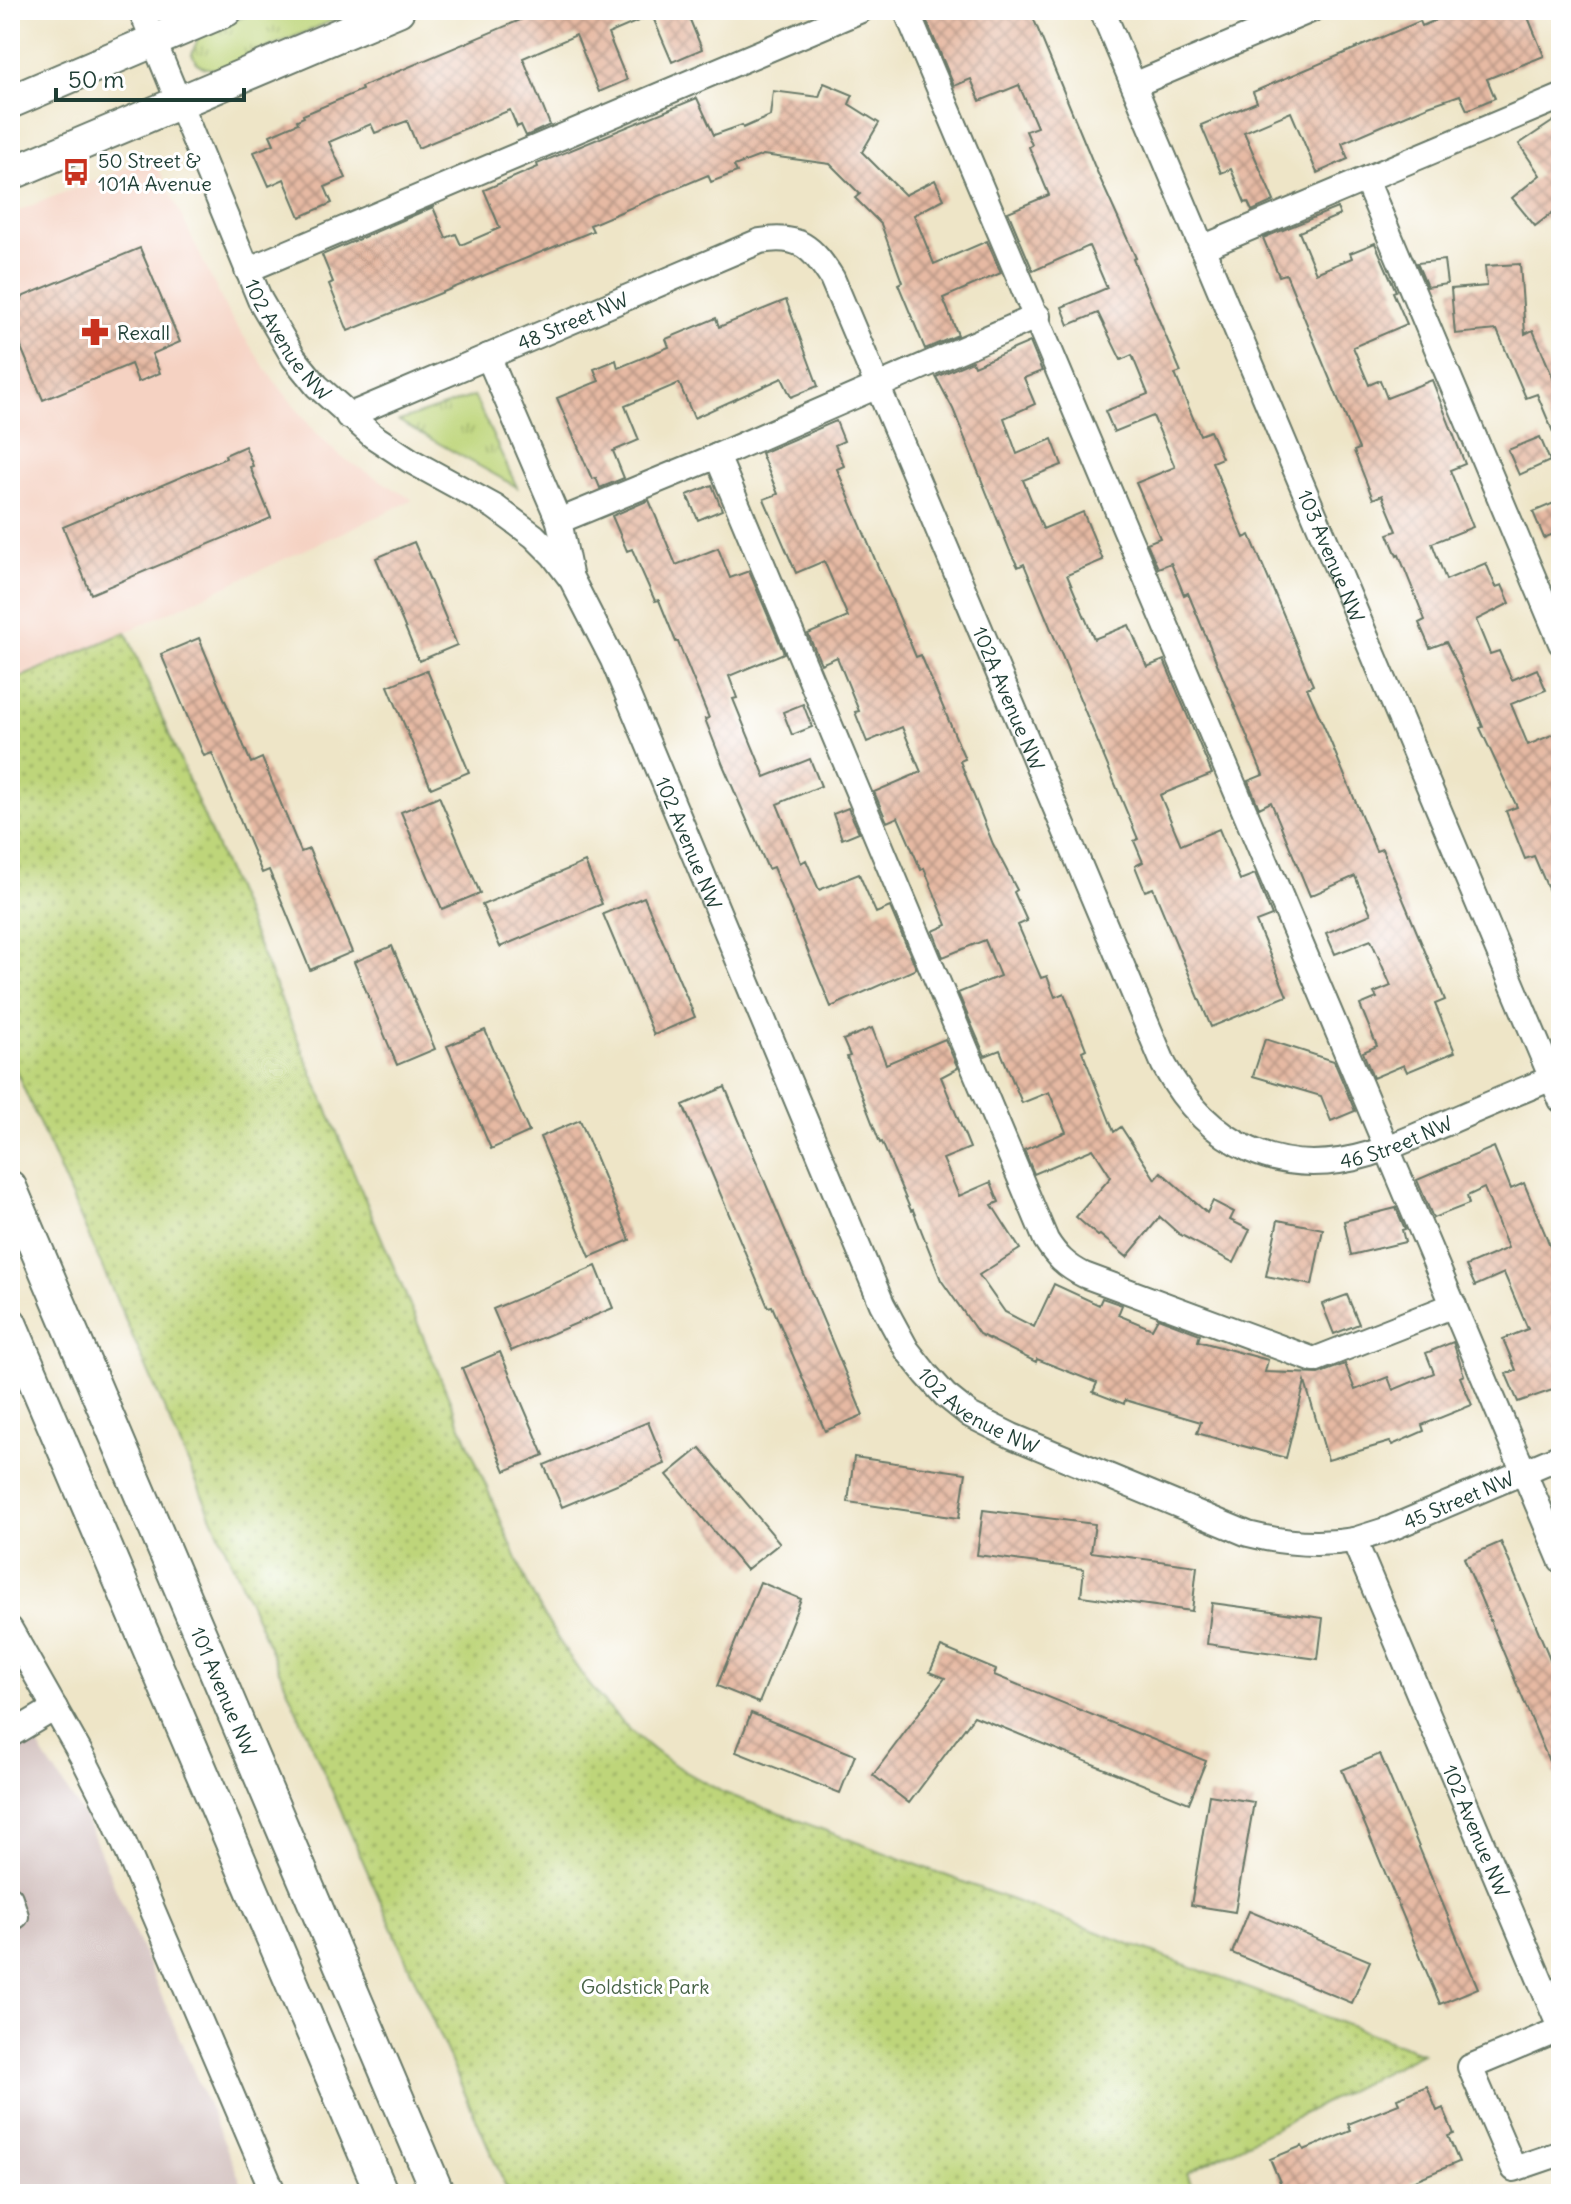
<svg xmlns="http://www.w3.org/2000/svg" width="1571" height="2204" viewBox="0 0 1571 2204" font-family="Delius,sans-serif">
<style>
.built{fill:#f5d2c2}
.industrial{fill:#d1bfbd}
.grass{fill:url(#grass-tufts);stroke:#6e8957;stroke-width:2}
.park{fill:url(#park-dots);stroke:#6e8957;stroke-width:2}
.building{fill:url(#building-cross-hatch)}
.lines{fill:none;stroke-linecap:round;stroke-linejoin:round}
.minor-casing{stroke:#677867;stroke-width:28}
.major-casing{stroke:#677867;stroke-width:36}
.minor{stroke:#fff;stroke-width:24}
.major{stroke:#fff;stroke-width:32}
.labels{text-anchor:middle;dominant-baseline:central;stroke-width:6;stroke-linejoin:round;paint-order:stroke}
.poi-label{font-size:20px;fill:#1f3d34;stroke:#fff;text-anchor:start}
.street-label{font-size:20px;fill:#1f3d34;stroke:#fff}
.park-label{font-size:20px;fill:#476346;stroke:#fff}
</style>
<defs>
<pattern id="grass-tufts" width="24" height="20" patternUnits="userSpaceOnUse" patternTransform="scale(2)"><rect width="24" height="20" fill="#bed57a"/><path d="M3 7l-1-3M5 7V3M7 7l1-3M15 17l-1-3M17 17v-4M19 17l1-3" fill="none" stroke="#9aae65"/></pattern>
<pattern id="park-dots" width="8" height="8" patternUnits="userSpaceOnUse" patternTransform="scale(2)"><rect width="8" height="8" fill="#bed57a"/><path d="M2 2h.1M6 6h.1" fill="none" stroke="#9aae65" stroke-width="1.8" stroke-linecap="round"/></pattern>
<pattern id="building-cross-hatch" width="8" height="8" patternUnits="userSpaceOnUse" patternTransform="scale(2)"><rect width="8" height="8" fill="#e6b9a3"/><path d="M0 0l8 8M0 8l8-8" fill="none" stroke="#ba9886"/></pattern>
</defs>
<rect width="100%" height="100%" fill="#fff"/>
<filter id="ink" filterUnits="userSpaceOnUse"><feTurbulence type="fractalNoise" baseFrequency=".0125" numOctaves="2"/><feDisplacementMap in="SourceGraphic" scale="16" xChannelSelector="R" yChannelSelector="G"/><feConvolveMatrix kernelMatrix="1 2 1 2 8 2 1 2 1" color-interpolation-filters="sRGB"/></filter>
<filter id="wash" filterUnits="userSpaceOnUse"><feTurbulence type="fractalNoise" baseFrequency=".006" numOctaves="4" result="noise"/><feDisplacementMap in="SourceGraphic" scale="32" xChannelSelector="R" yChannelSelector="G"/><feGaussianBlur stdDeviation="1.8" result="paint"/><feColorMatrix in="noise" values="0 0 0 0 0 0 0 0 0 0 0 0 0 0 0 0 0 1.4 0 .05"/><feComposite in="paint" operator="in"/></filter>
<g filter="url(#wash)">
<rect width="100%" height="100%" fill="#eee5c7"/>
<!-- built -->
<path class="built" d="M153 157 228 313 270 375 314 431 340 456 413 500 126 632 10 682V214Z"/>
<!-- industrial -->
<path class="industrial" d="M10 1703 87 1821 246 2194H10Z"/>
<!-- grass -->
<path class="grass" d="M259 10H358L218 69C204 69 198 67 192 54L199 36Z
M474 396 517 487 399 421Z"/>
<!-- park -->
<path class="park" d="M126 632 530 1590C564 1654 604 1715 664 1758 682 1771 703 1781 722 1792L1422 2053 1187 2173 1195 2194H509L10 1057V682Z"/>
<g id="blocks">
<!-- building -->
<path class="building" d="M544 10H686L702 49 672 62 652 15 608 34 627 80 599 92 576 35 523 58 550 125 526 136 521 125 517 127 510 110 418 148 407 121 375 133 371 124 329 142 346 178 325 187 332 203 300 217 284 179 269 186 254 152 274 144 270 135 298 123 297 120 304 117 303 115 362 90 361 87Z
M922 10H1030L1094 165 1136 258 1133 259 1181 372 1175 374 1200 435 1210 431 1222 458 1212 462 1244 538 1250 535 1313 685 1307 688 1329 738 1376 851 1382 849 1424 949 1445 1000 1435 1004 1455 1052 1407 1072 1404 1065 1373 1078 1363 1052 1377 1046 1360 1005 1377 998 1374 993 1391 986 1371 940 1335 954 1326 933 1371 914 1355 876 1310 896 1271 802 1259 808 1248 781 1263 775 1188 593 1184 595 1171 563 1158 568 1147 543 1160 538 1136 483 1175 467 1153 416 1114 432 1105 411 1148 394 1132 355 1121 360 1098 313 1069 325 1062 307 1107 288 1089 246 1033 271 1008 212 1049 195 1029 147 1032 145 1026 131 1037 127 1019 85 980 101 971 79 954 86Z
M1460 10H1525L1544 56 1487 79 1495 98 1467 110 1460 95 1428 106 1342 143 1348 159 1317 173 1291 112 1244 132 1274 201 1252 211 1248 202 1245 203 1231 169 1221 173 1201 125 1257 102 1253 92 1420 21 1422 26Z
M824 83 853 95 849 104 879 123 862 152 905 195 935 180 944 199 914 215 934 264 987 241 1001 273 943 298 958 335 925 349 898 284 902 282 881 224 855 198 860 194 830 164 763 155 734 166 737 172 711 182 708 175 590 225 593 231 348 331 329 284 333 282 322 255 433 207 446 238 456 234 461 245 500 228 484 190 538 167 537 164 697 98 714 135 742 125 743 128 770 116 773 91 819 97Z
M1561 116V206L1535 226 1512 198 1540 175 1519 144Z
M1337 208 1340 215 1299 232 1316 273 1352 258 1350 253 1375 243 1396 291 1393 292 1407 324 1353 347 1369 385 1380 380 1387 398 1432 380 1465 464 1450 470 1473 527 1432 543 1446 580 1486 563 1496 587 1502 585 1510 603 1476 620 1490 654 1499 651 1512 680 1537 669 1546 690 1511 704 1528 745 1561 731V919L1534 856 1525 859 1506 811 1517 807 1480 728 1483 727 1457 663 1446 642 1430 648 1419 623 1425 620 1399 555 1397 556 1388 534 1397 531 1382 495 1373 499 1354 451 1359 449 1286 274 1279 276 1263 238Z
M140 248 180 342 152 354 160 373 138 382 131 364 43 400 10 321 14 308 24 296Z
M1444 260 1447 284 1427 287 1417 263Z
M1520 264 1525 334 1533 330 1561 397V451L1537 394 1526 398 1497 330 1455 334 1451 289 1487 286 1485 266Z
M786 300 818 386 791 397 782 378 694 418 679 383 625 406 639 440 613 451 624 478 600 488 596 478 592 479 557 398 599 381 594 369 616 360 618 368 669 347 666 339 716 318 719 327Z
M1030 342 1042 371 1024 378 1035 404 1004 418 1017 454 1052 439 1062 465 1023 480 1043 529 1083 512 1103 560 1067 575 1094 639 1129 625 1147 667 1164 660 1212 774 1160 795 1181 845 1219 829 1240 880 1255 874 1272 916 1256 922 1287 996 1211 1027 1153 888 1145 891 1135 866 1143 862 1134 841 1138 839 1024 564 1018 567 1010 551 953 409 936 377 972 361 974 366Z
M836 421 844 441 835 445 844 466 837 469 916 657 921 655 965 759 960 761 993 844 1017 890 1014 892 1027 921 1018 925 1041 978 1047 976 1055 997 1064 993 1086 1049 1082 1051 1114 1132 1121 1127 1155 1179 1161 1172 1207 1213 1213 1201 1234 1212 1230 1220 1250 1230 1234 1263 1179 1234 1160 1217 1127 1257 1100 1235 1098 1236 1076 1217 1111 1177 1093 1149 1034 1174 1024 1150 1066 1132 1049 1092 1022 1103 1000 1050 985 1056 958 993 1000 976 985 940 943 957 933 931 947 925 924 868 921 870 898 817 887 822 874 792 921 772 902 727 867 742 855 712 859 711 837 657 821 664 808 634 848 617 824 561 796 573 764 499 778 494 761 453Z
M1540 437 1550 461 1519 475 1508 450Z
M245 446 253 466 250 467 271 518 91 594 63 527 226 458 225 455Z
M712 485 722 510 698 520 687 495Z
M649 500 676 565 718 548 730 578 749 571 784 653 729 676 737 698 733 699 765 777 810 759 821 786 777 804 801 863 806 860 819 890 859 874 876 913 890 907 916 968 914 970 831 1007 773 867 768 869 723 765 705 719 709 718 678 642H676L659 600 655 601 632 549 627 551 612 516Z
M1561 500V531L1544 538 1533 512Z
M414 542 457 645 419 661 376 558Z
M199 638 251 763 262 758 301 852 309 849 352 952 310 970 269 870 262 873 212 753 204 756 161 654Z
M427 670 469 772 431 788 388 686Z
M803 704 812 727 792 735 783 712Z
M439 796 480 893 442 909 401 812Z
M848 808 859 832 842 839 833 814Z
M585 862 602 904 500 947 482 905Z
M644 897 695 1017 654 1035 603 914Z
M392 946 435 1049 397 1065 354 962Z
M872 1028 886 1064 945 1039 958 1068 941 1077 970 1148 943 1159 959 1196 991 1182 999 1202 992 1205 1020 1249 979 1275 1005 1312 1034 1327 1054 1284 1099 1305 1102 1298 1122 1305 1118 1315 1152 1329 1158 1318 1200 1334 1198 1341 1268 1360 1265 1372 1318 1374 1345 1364 1355 1390 1388 1377 1393 1390 1434 1373 1426 1353 1453 1342 1464 1375 1460 1377 1472 1405 1422 1425 1424 1431 1392 1445 1390 1442 1328 1460 1305 1382 1286 1458 1197 1433 1201 1422 1125 1400 1124 1404 1093 1392 1097 1383 1037 1359 1036 1362 979 1334 941 1280 913 1210 911 1211 882 1142 880 1143 847 1057 850 1056 843 1040Z
M485 1030 529 1132 491 1149 447 1046Z
M1265 1039 1334 1061 1355 1111 1331 1121 1321 1096 1253 1076Z
M725 1087 863 1415 825 1431 772 1306 768 1307 683 1105Z
M580 1120 630 1240 590 1257 540 1137Z
M1494 1147 1511 1189 1524 1183 1561 1272V1387L1518 1402 1506 1374 1516 1370 1503 1339 1528 1329 1504 1273 1475 1286 1466 1266 1508 1248 1484 1188 1467 1196 1469 1204 1433 1218 1417 1180Z
M1396 1208 1405 1229 1402 1230 1405 1242 1351 1255 1344 1221Z
M1278 1220 1323 1229 1312 1285 1266 1276Z
M596 1266 613 1308 511 1351 493 1309Z
M1347 1295 1359 1324 1334 1334 1322 1304Z
M500 1352 544 1455 505 1471 462 1368Z
M648 1422 665 1464 562 1507 544 1465Z
M700 1448 780 1543 746 1570 667 1475Z
M854 1457 966 1473 959 1518 848 1502Z
M983 1510 1095 1524 1091 1552 1197 1566 1192 1611 1081 1596 1084 1569 977 1555Z
M1501 1542 1561 1685V1790L1464 1558Z
M760 1582 801 1599 759 1703 717 1686Z
M1212 1603 1323 1618 1318 1659 1207 1644Z
M941 1647 996 1670 994 1675 1206 1761 1189 1803 974 1716 909 1803 873 1775 945 1678 930 1672Z
M751 1713 855 1755 840 1793 736 1752Z
M1380 1754 1478 1988 1440 2004 1342 1770Z
M1209 1795 1254 1802 1235 1912 1191 1905Z
M1249 1911 1370 1961 1352 2003 1232 1953Z
M1427 2086 1437 2111 1443 2108 1454 2134 1448 2136 1459 2162 1410 2182 1411 2185 1388 2194H1285L1270 2159 1302 2146 1304 2150 1351 2131 1348 2124 1399 2104 1397 2098Z"/>
</g>
</g>
<g filter="url(#ink)">
<use href="#blocks" fill-opacity="0" stroke="#677867" stroke-width="2"/>
<g class="lines">
<!-- minor casing -->
<g class="minor-casing">
<g id="minor">
<path id="s1" d="M141 10 260 300 294 358 317 386 373 436 411 461 495 507 534 536 553 555 572 580 613 660 882 1304 907 1350 926 1374 945 1395 970 1415 1012 1436 1248 1534C1283 1543 1318 1546 1354 1540L1561 2030"/>
<path d="M906 10 1561 1560"/>
<path id="s2" d="M1102 10 1561 1100"/>
<path d="M1134 85 1311 10"/>
<path d="M1366 180 1561 643"/>
<path d="M1202 248 1561 97"/>
<path d="M247 270 861 10"/>
<path d="M488 356 559 521 570 574"/>
<path id="s3" d="M348 416 760 241C799 234 812 247 832 278L1164 1065C1208 1145 1280 1181 1370 1154 1395 1146 1420 1134 1444 1124 1480 1108 1516 1093 1552 1078"/>
<path d="M717 456 1046 1240C1056 1256 1066 1266 1084 1275L1314 1360 1454 1305"/>
<path d="M559 521 717 456 1038 316"/>
<path id="s4" d="M1354 1540 1389 1529 1561 1456"/>
<path d="M10 1629 83 1758 112 1815 274 2194"/>
<path d="M10 1735 55 1708"/>
<path d="M10 1898 16 1916"/>
<path d="M1561 2029 1470 2067 1514 2169 1561 2153"/>
</g>
</g>
<!-- major casing -->
<g class="major-casing">
<g id="major">
<path d="M10 102 226 10"/>
<path d="M10 174 398 10"/>
<path id="s5" d="M10 1187 438 2194"/>
<path d="M10 1323 382 2194"/>
</g>
</g>
<!-- minor -->
<use href="#minor" class="minor"/>
<!-- major -->
<use href="#major" class="major"/>
</g>
</g>
<!-- icons -->
<defs>
<g id="bus-bare" transform="scale(2.16)"><path d="M-5-6H5V4H4V6H2V4H-2V6H-4V4H-5ZM-3.5-4V0h7V-4ZM-3.5 1.2v1.5H-2V1.2ZM2 1.2v1.5H3.5V1.2Z" fill="#c8321e" stroke="#fff" stroke-width="2.5" paint-order="stroke"/></g>
<g id="pharmacy-bare" transform="scale(2.16)"><path d="M-2-6h4v4h4v4h-4v4h-4v-4h-4v-4h4Z" fill="#c8321e" stroke="#fff" stroke-width="2.5" paint-order="stroke"/></g>
</defs>
<g fill-rule="evenodd">
<use href="#bus-bare" x="76" y="172"/>
<use href="#pharmacy-bare" x="95" y="332"/>
</g>
<g class="labels">
<!-- poi labels -->
<g class="poi-label">
<text x="98" y="160">50 Street &amp;<tspan x="98" dy="23">101A Avenue</tspan></text>
<text x="117" y="332">Rexall</text>
</g>
<!-- street labels -->
<g class="street-label">
<text stroke="none"><textPath href="#s3" startOffset="244">48 Street NW</textPath></text>
<text stroke="none"><textPath href="#s1" startOffset="362">102 Avenue NW</textPath></text>
<text stroke="none"><textPath href="#s2" startOffset="592">103 Avenue NW</textPath></text>
<text stroke="none"><textPath href="#s3" startOffset="992">102A Avenue NW</textPath></text>
<text stroke="none"><textPath href="#s1" startOffset="1028">102 Avenue NW</textPath></text>
<text stroke="none"><textPath href="#s3" startOffset="1664">46 Street NW</textPath></text>
<text stroke="none"><textPath href="#s1" startOffset="1676">102 Avenue NW</textPath></text>
<text stroke="none"><textPath href="#s4" startOffset="112">45 Street NW</textPath></text>
<text stroke="none"><textPath href="#s5" startOffset="548">101 Avenue NW</textPath></text>
<text stroke="none"><textPath href="#s1" startOffset="2396">102 Avenue NW</textPath></text>
</g>
<!-- park labels -->
<g class="park-label">
<text x="645" y="1986">Goldstick Park</text>
</g>
</g>
<!-- margin -->
<rect width="1571" height="2204" fill="none" stroke="#fff" stroke-width="40"/>
<!-- scale -->
<path d="M56 88v12h188v-12" fill="none" stroke="#1f3d34" stroke-width="4"/>
<text x="68" y="88" font-size="24" fill="#1f3d34" stroke="#ffffff" stroke-width="6" paint-order="stroke">50 m</text>
</svg>
